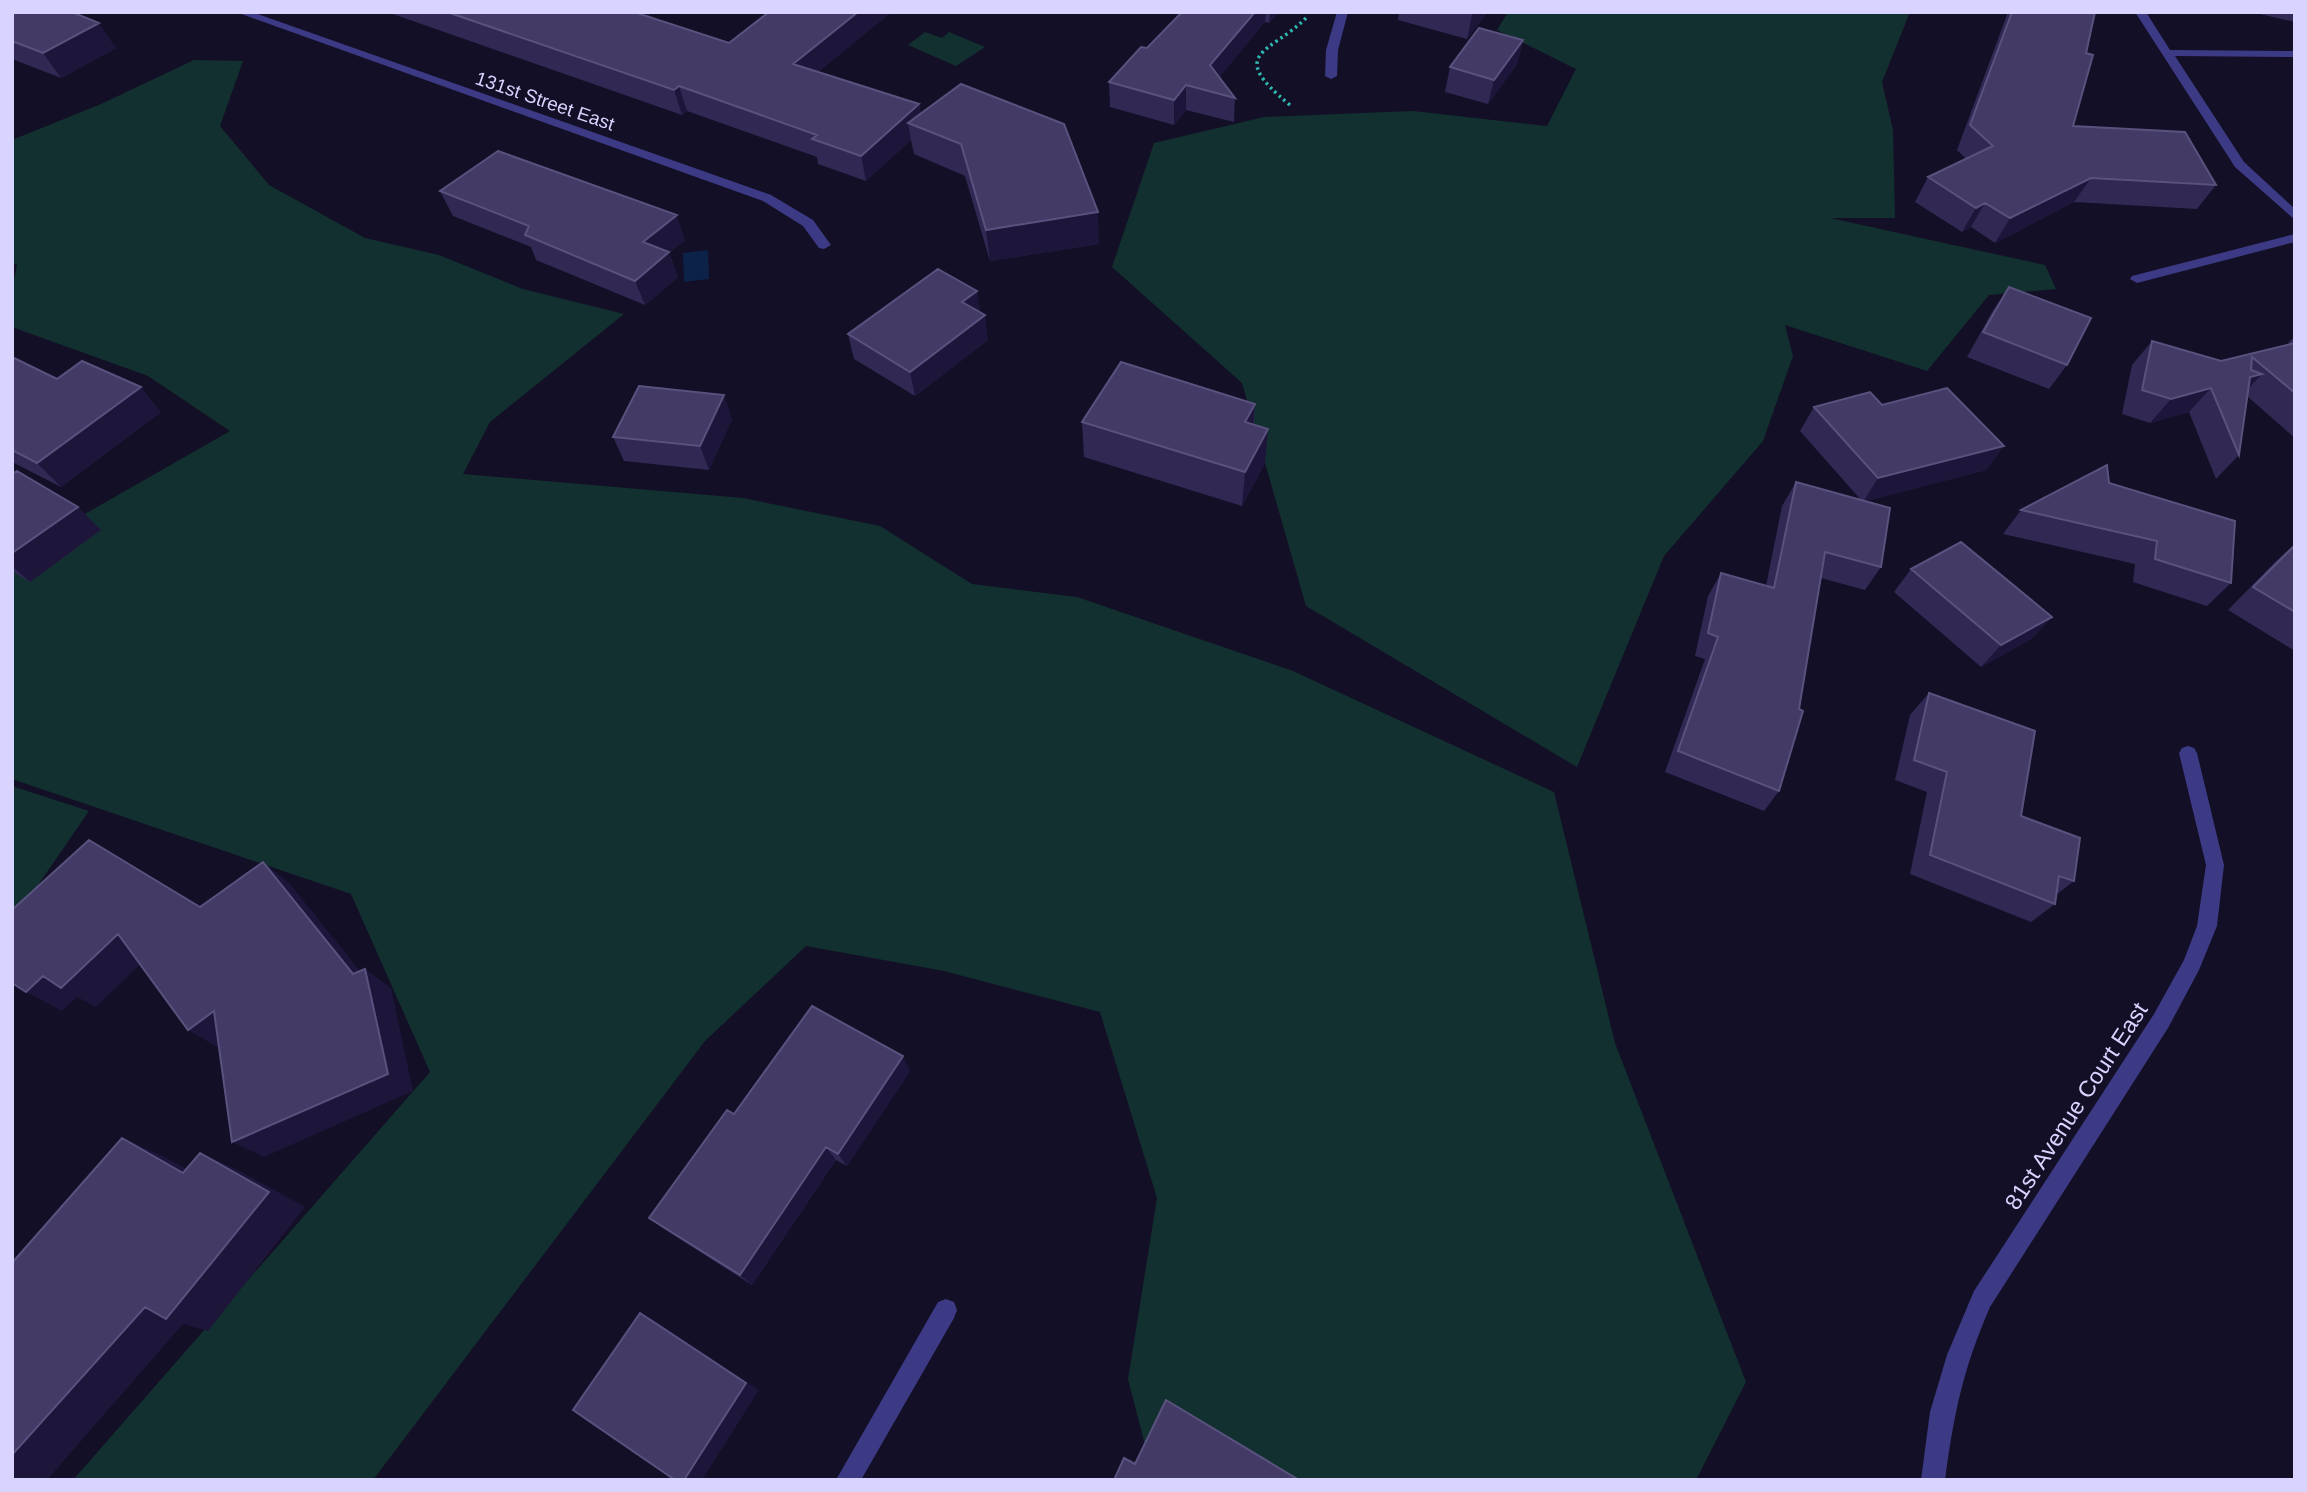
<svg xmlns="http://www.w3.org/2000/svg" width="2307" height="1492" viewBox="0 0 2307 1492" font-family="Arial,sans-serif">
<style>
.green{fill:#12302f}
.water{fill:#0c2248}
.lines{fill:none;stroke-linecap:round;stroke-linejoin:round}
.path{stroke:#2fb8b0;stroke-width:3.5;stroke-dasharray:2.5 3.5;stroke-linecap:butt}
.minor{fill:#3d3a85;fill-rule:evenodd}
.wall{fill:#312854}
.shaded-wall{fill:#1d163a}
.building{fill:#433a66;stroke:#5a527e;stroke-width:2}
.labels{text-anchor:middle;dominant-baseline:central;stroke-width:5;stroke-linejoin:round;paint-order:stroke}
.far-street-label{font-size:19px;fill:#d9d4ff;stroke:#130f26}
.street-label{font-size:23px;fill:#d9d4ff;stroke:#130f26}
</style>
<rect width="100%" height="100%" fill="#130f26"/>
<!-- green -->
<path class="green" d="M1508 12H1910L1882 82 1893 130 1895 218H1830L2045 265 2056 289 1989 295 1927 371 1785 325 1793 356 1763 441 1664 556 1577 767 1306 606 1242 383 1112 267 1154 143 1264 117 1413 111 1547 126 1576 69 1497 30Z
M925 32 942 38 949 32 985 47 956 66 908 45Z
M194 60 243 61 220 126 269 185 365 238 439 255 523 289 624 314 490 422 463 474 743 498 880 526 972 584 1077 597 1293 671 1554 792 1615 1043 1746 1382 1696 1480H1154L1128 1379 1157 1198 1100 1012 944 971 806 946 705 1041 373 1480H73L430 1072 351 894 12 779V560L41 539 230 431 148 376 12 327V288L17 265 12 263V140L101 104Z
M12 786 89 811 12 923Z"/>
<!-- water -->
<path class="water" d="M708 250 709 279 684 282 683 253Z"/>
<g class="lines">
<!-- path -->
<path class="path" d="M1290 105C1225 52 1270 54 1306 18"/>
<!-- minor -->
<path class="minor" d="M236 12H252L771 195 813 220 831 245 824 249 819 248 803 226 763 201Z
M1337 12H1348L1338 50 1337 76 1331 79 1325 76 1326 50Z
M2135 12H2146L2170 50 2295 51V57L2175 56 2244 162 2295 209V220L2235 167Z
M2295 234V242L2137 283 2130 279 2132 276Z
M2188 746 2194 748 2197 753 2224 865 2217 926 2199 970 2168 1028 1990 1307C1963 1369 1954 1413 1945 1480H1921L1930 1412 1947 1355 1974 1291 2154 1014 2184 960 2197 926 2206 865 2179 753 2182 748Z
M946 1299 954 1302 957 1310 954 1318 861 1480H836L938 1302Z"/>
</g>
<!-- wall -->
<path class="wall" d="M12 12 116 48 61 78 12 59Z
M387 12H648L650 17 919 104 921 114 1099 244 990 261 965 176 914 154 911 140 866 181 818 164 817 157 687 111 682 115Z
M1182 12H1279L1269 23 1265 22 1219 77 1235 98 1234 122 1186 110 1174 125 1110 107 1109 82 1147 48Z
M1399 12H1487L1467 39 1398 20Z
M2008 12H2095L2073 126 2216 185 2197 209 2074 202 1995 243 1971 227 1962 232 1915 202 1928 177 1966 159 1957 150Z
M2251 12H2295V22Z
M1523 40 1517 64 1488 104 1445 92 1450 67Z
M440 191 685 240 669 253 678 277 645 305 536 260 531 247 453 216Z
M2009 287 2067 365 2049 389 1967 357 1992 312Z
M980 313 988 340 915 396 854 359 848 334Z
M2295 336V438L2247 396 2239 455 2216 479 2189 412 2150 423 2122 414 2132 365 2152 341 2221 361 2290 344 2288 343Z
M12 357 57 379 161 412 61 487 12 462Z
M1255 404 1254 424 1268 429 1265 463 1242 506 1084 457 1082 422Z
M1882 405 2004 446 1986 470 1866 501 1881 567 1865 590 1821 578 1779 791 1764 811 1665 772 1705 659 1695 656 1708 596 1721 573 1766 586 1782 506 1796 482 1861 500 1800 431 1814 407Z
M732 419 709 470 624 461 613 437Z
M12 474 101 530 30 582 12 571Z
M2109 483 2231 583 2207 606 2133 582 2135 564 2003 534 2021 510Z
M2295 544V651L2228 610 2274 563Z
M1911 569 2052 617 2031 639 1981 667 1894 592Z
M1929 693 2021 816 2074 881 2057 894 2055 904 2031 922 1910 874 1927 792 1895 780 1910 715Z
M910 1071 847 1166 836 1160 752 1285 664 1229 649 1218 734 1114Z"/>
<!-- shaded-wall -->
<path class="shaded-wall" d="M631 12H648L653 26Z
M858 12H892L799 88 793 64Z
M1255 12H1266L1265 22 1209 90 1210 65Z
M1270 12H1279L1269 23Z
M1474 12H1487L1467 39 1472 15Z
M99 23 116 48 61 78 43 53Z
M1523 40 1517 64 1488 104 1494 80Z
M1186 85V110L1174 125V100Z
M679 86 687 111 682 115 674 90Z
M919 104 923 129 908 123 911 140 866 181 861 156Z
M2091 178 2074 202 1995 243 2010 218Z
M1985 203 1971 227 1962 232 1976 208Z
M1098 212 1099 244 990 261 986 230Z
M677 215 685 240 669 253 678 277 645 305 635 281 643 242Z
M977 291 981 316 962 302Z
M985 315 988 340 915 396 910 372Z
M2262 374 2239 398 2250 377Z
M141 387 161 412 61 487 37 463Z
M2211 388 2189 412 2150 423 2171 399Z
M724 395 732 419 709 470 700 446Z
M1255 404 1252 438 1245 422Z
M1268 429 1265 463 1242 506 1245 472Z
M2004 446 1986 470 1863 502 1878 478Z
M78 507 101 530 30 582 12 566V553Z
M2052 617 2031 639 1981 667 2001 645Z
M263 862 290 884 368 981 365 969 391 988 413 1091 264 1157 232 1142 353 974Z
M118 934 151 954 96 1007 77 997 62 1011 26 992 43 976Z
M214 1011 219 1048 188 1030Z
M903 1056 910 1071 847 1166 838 1154Z
M122 1138 163 1156 223 1189 183 1173Z
M826 1147 836 1160 752 1285 740 1275Z
M200 1153 238 1170 305 1207 208 1331 183 1324 47 1480H12V1455L145 1307Z
M640 1313 657 1322 759 1390 702 1480H684Z"/>
<!-- building -->
<path class="building" d="M12 12H72L99 23 43 53 12 41Z
M447 12H634L729 43 769 12H858L793 64 919 104 861 156 812 139 817 135 679 86 674 90Z
M1182 12H1255L1210 65 1235 98 1186 85 1174 100 1109 82 1141 47 1147 48Z
M2012 12H2095L2086 53 2093 55 2073 126 2185 132 2216 185 2091 178 2010 218 1985 203 1976 208 1928 177 1993 146 1970 125Z
M1479 28 1523 40 1494 80 1450 67Z
M961 84 1064 124 1098 212 986 230 961 144 908 123Z
M498 151 677 215 643 242 669 252 635 281 525 235 529 226 440 191Z
M938 269 977 291 962 302 985 315 910 372 848 334Z
M2009 287 2091 318 2067 365 1983 332Z
M2152 341 2221 361 2295 343V393L2252 357 2251 370 2262 374 2250 377 2239 455 2211 388 2171 399 2142 390Z
M12 357 57 379 82 361 141 387 37 463 12 450Z
M1121 362 1255 404 1245 422 1268 429 1245 472 1082 422Z
M639 386 724 395 700 446 613 437Z
M1947 388 2004 446 1878 478 1814 407 1870 392 1882 405Z
M2107 465 2109 483 2235 521 2231 583 2155 559 2157 541 2021 510Z
M17 471 78 507 12 553V474Z
M1796 482 1890 508 1881 567 1825 552 1799 709 1803 711 1779 791 1678 751 1718 637 1708 633 1721 573 1774 588Z
M1961 542 2052 617 2001 645 1911 569Z
M2295 545V612L2253 587Z
M1929 693 2035 731 2021 816 2080 838 2074 881 2059 876 2055 904 1930 855 1947 772 1914 760Z
M89 840 200 907 263 862 353 974 365 969 388 1074 232 1142 214 1011 188 1030 118 934 61 988 43 976 26 992 12 983V910Z
M812 1006 903 1056 838 1154 826 1147 740 1275 649 1218 727 1110 734 1114Z
M122 1138 183 1173 200 1153 269 1192 166 1319 145 1307 12 1455V1263Z
M640 1313 746 1383 684 1480H675L573 1410Z
M1166 1400 1299 1480H1114L1124 1458 1135 1464Z"/>
<g class="labels">
<!-- far-street labels -->
<g class="far-street-label">
<text transform="translate(545 101) rotate(19)">131st Street East</text>
</g>
<!-- street labels -->
<g class="street-label">
<text transform="translate(2076 1106) rotate(-57)">81st Avenue Court East</text>
</g>
</g>
<!-- border -->
<rect width="2307" height="1492" fill="none" stroke="#d9d4ff" stroke-width="28"/>
</svg>
